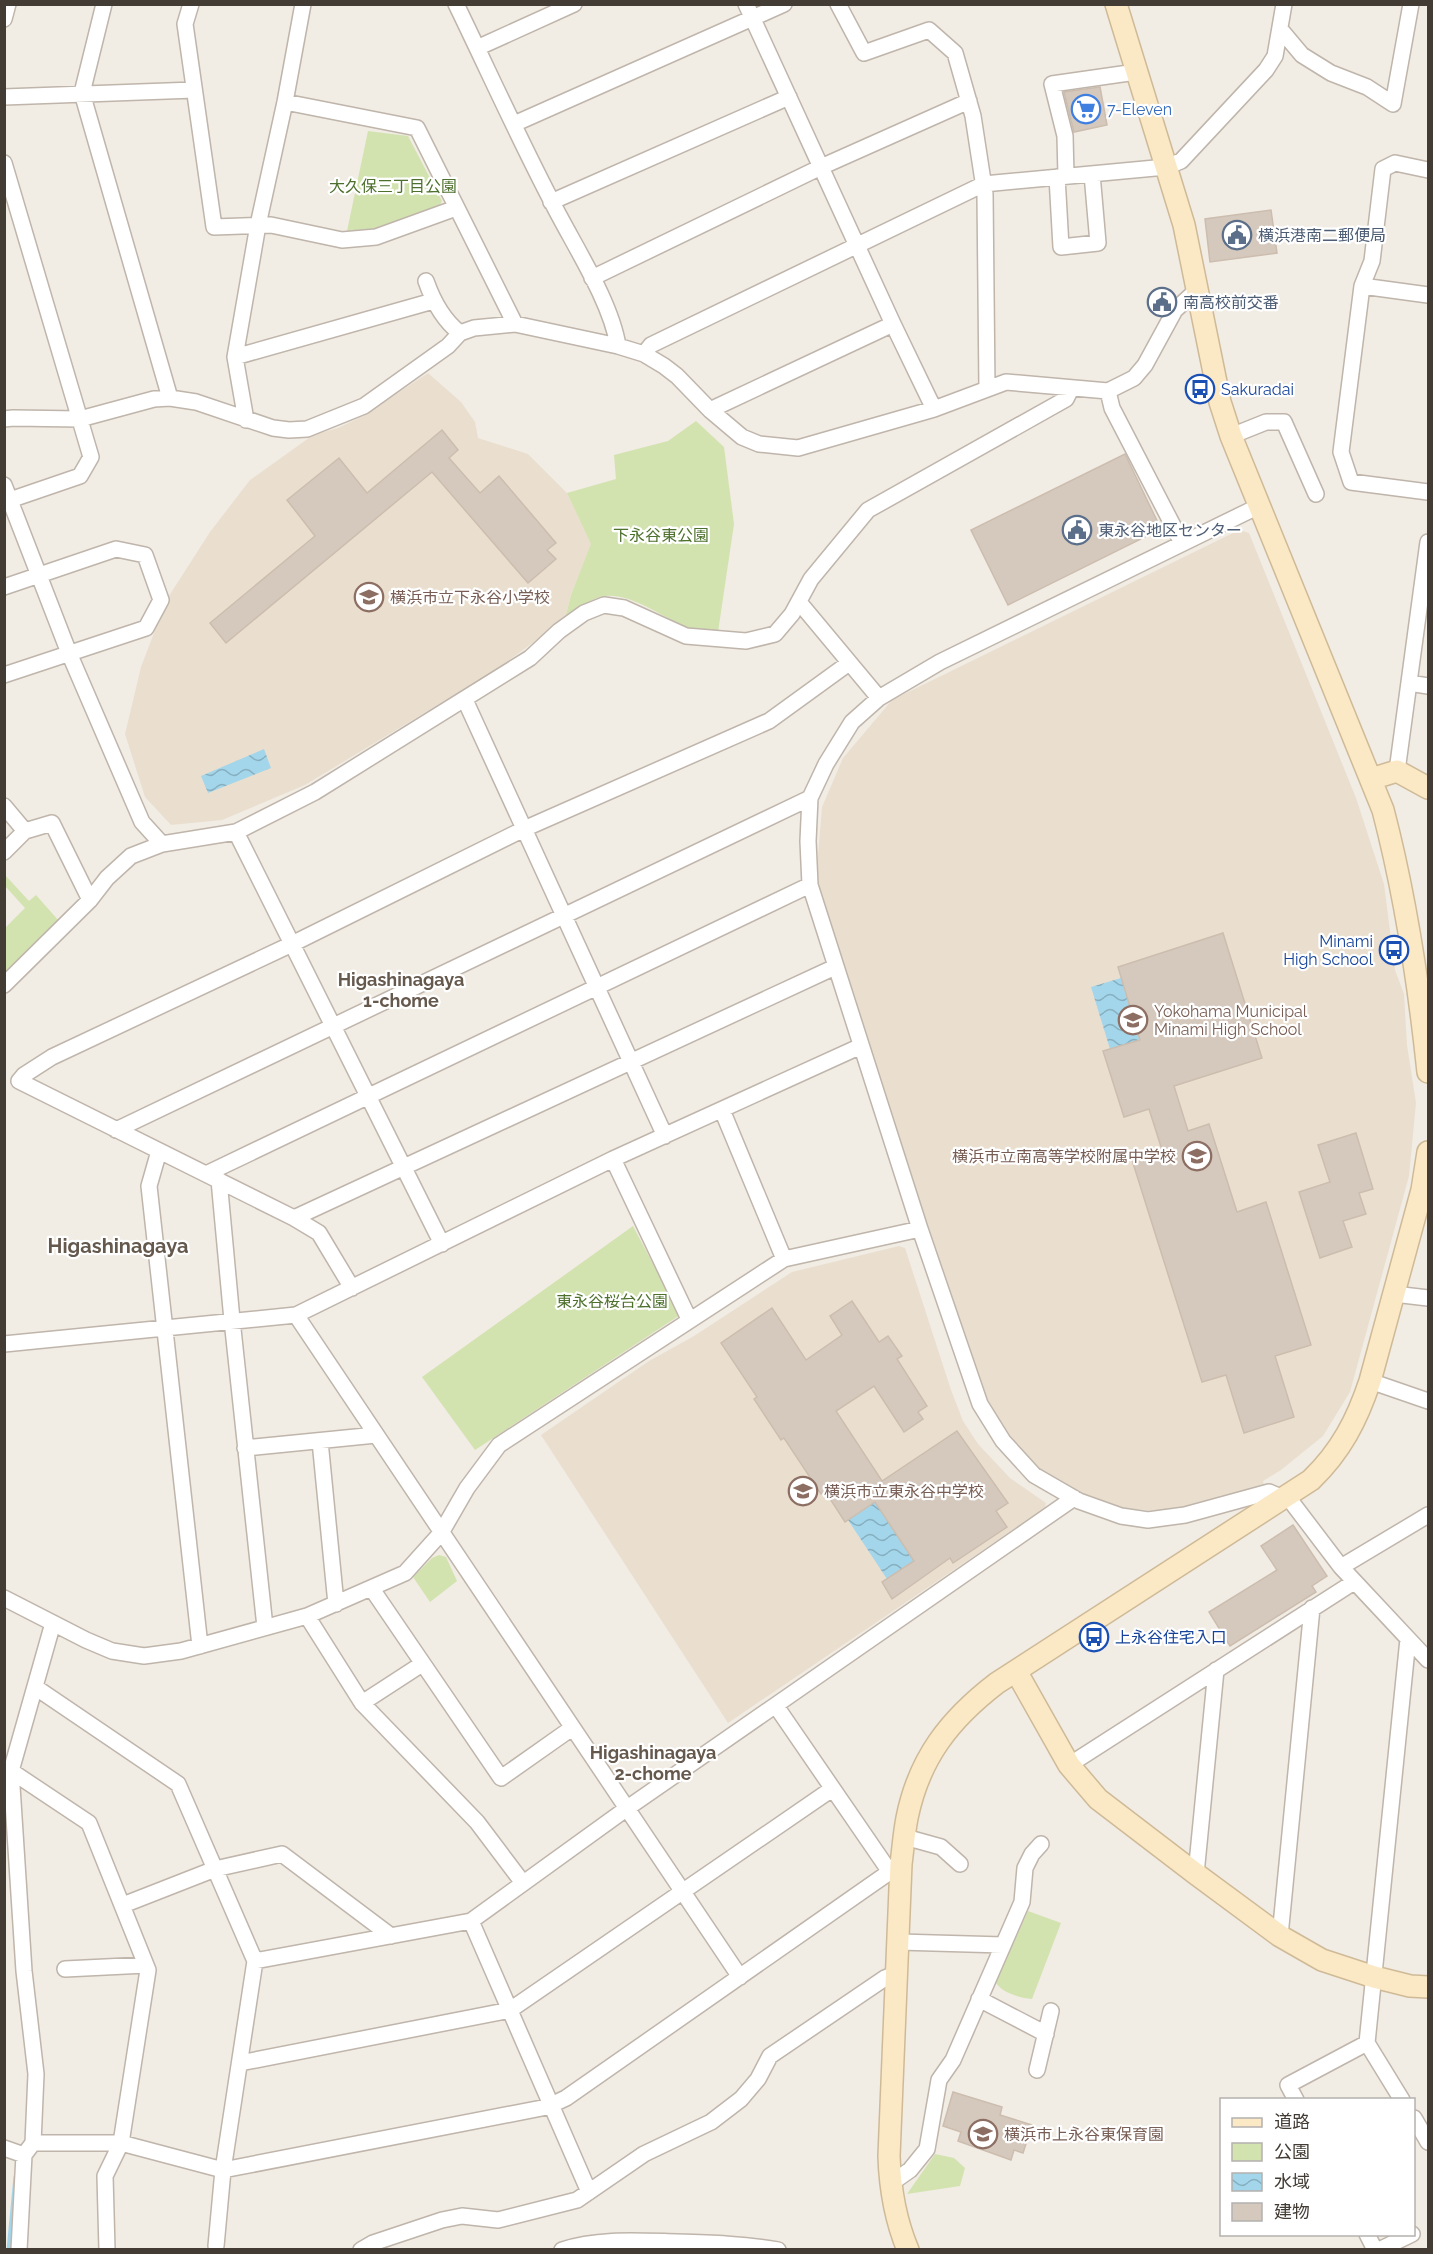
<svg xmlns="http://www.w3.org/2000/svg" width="1433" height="2254" viewBox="0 0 1433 2254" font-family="Raleway,'Noto Sans JP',sans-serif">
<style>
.education{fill:#eadfcf}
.green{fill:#d2e3af}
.water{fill:url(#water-waves)}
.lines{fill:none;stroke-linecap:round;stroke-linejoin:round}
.stream{stroke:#a3d6eb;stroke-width:5}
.building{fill:#d5c9be;stroke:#ccbdae;stroke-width:1.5}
.street-casing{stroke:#bfb5ab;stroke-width:18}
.secondary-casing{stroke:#cfba97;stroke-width:24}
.street{stroke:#fff;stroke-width:15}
.secondary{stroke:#fbe8c5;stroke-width:21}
.labels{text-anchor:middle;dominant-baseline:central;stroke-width:4.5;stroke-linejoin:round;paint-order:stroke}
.shop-label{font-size:16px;fill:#366cbe;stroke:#fff;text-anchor:start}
.park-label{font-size:16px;fill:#4d702c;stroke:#fff}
.service-label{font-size:16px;fill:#4e5e75;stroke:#fff;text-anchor:start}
.transit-label{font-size:16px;fill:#164399;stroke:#fff;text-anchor:start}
.education-label{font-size:16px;fill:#785e54;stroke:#fff;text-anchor:start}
.neighbourhood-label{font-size:18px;font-weight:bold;fill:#65584d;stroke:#fff}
.quarter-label{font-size:20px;font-weight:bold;fill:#65584d;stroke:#fff}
</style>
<defs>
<pattern id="water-waves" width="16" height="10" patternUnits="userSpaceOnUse" patternTransform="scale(1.5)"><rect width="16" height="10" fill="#a3d6eb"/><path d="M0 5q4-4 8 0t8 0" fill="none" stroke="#86afbf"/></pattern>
</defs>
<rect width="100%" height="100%" fill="#f1ece4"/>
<!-- education -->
<path class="education" d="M428 373 461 402 475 422 478 438 528 454 567 493 592 544 571 595 565 619 497 669 305 785 222 820 171 825 145 797 125 734 141 667 167 599 210 532 250 480 313 435 338 428 363 416Z
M1239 530 1249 533 1356 798 1384 884 1395 970 1404 994 1407 1045 1416 1103 1409 1176 1350 1392 1323 1436 1281 1470 1263 1481 1264 1485 1172 1512 1120 1508 1064 1487 1025 1463 973 1385 816 880 822 807 843 758 892 700Z
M899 1246 905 1248 951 1390 963 1421 978 1444 1010 1478 1046 1503 1045 1508 728 1723 541 1435 649 1361 694 1336 792 1272Z"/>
<!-- green -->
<path class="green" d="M368 131 408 136 442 201 437 210 372 230 347 231Z
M696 421 724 447 734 524 718 632C707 632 696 632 686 627 662 617 627 590 600 597 587 601 576 612 565 619L571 595 591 544 567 493 616 479 614 455 668 441Z
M5 875 29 901 36 895 59 921 5 972V928L25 908 5 886Z
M633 1226 680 1315 475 1450 422 1377Z
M439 1555 446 1557 457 1581 430 1602 413 1577 432 1558Z
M1028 1911 1061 1923 1032 1999C1020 1998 1003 1993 996 1983Z
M935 2154 954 2158 965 2168 960 2186 907 2194Z"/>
<!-- water -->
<path class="water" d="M264 749 271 768 208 793 201 776Z
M1121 978 1140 1040 1110 1049 1091 987Z
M875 1502 914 1561 887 1579 848 1520Z"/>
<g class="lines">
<!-- stream -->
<path class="stream" d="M9 2250 16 2177"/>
</g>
<!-- building -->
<path class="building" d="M1100 87 1107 125 1074 132 1064 92Z
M1271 210 1277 253 1210 262 1205 219Z
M1158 292 1172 299 1163 312 1151 305Z
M442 430 458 450 449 458 480 493 499 476 556 543 547 550 556 559 528 583 432 472 226 643 210 623 315 536 287 500 339 458 367 493Z
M1125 454 1161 529 1008 605 971 530Z
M1223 933 1262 1058 1174 1086 1188 1131 1209 1124 1237 1212 1266 1202 1311 1345 1275 1356 1294 1417 1244 1433 1226 1375 1202 1382 1132 1160 1162 1150 1149 1109 1124 1117 1103 1051 1140 1040 1118 967Z
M1356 1133 1373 1189 1359 1193 1366 1214 1343 1221 1352 1247 1320 1258 1299 1192 1330 1182 1318 1145Z
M852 1301 879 1342 888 1336 902 1356 897 1359 927 1406 918 1412 923 1419 904 1432 874 1386 836 1411 882 1481 957 1431 1008 1503 996 1511 1007 1527 953 1563 950 1558 892 1599 882 1582 914 1561 875 1502 845 1522 825 1491 821 1494 784 1438 781 1440 754 1399 757 1397 721 1343 772 1308 806 1360 842 1335 830 1316Z
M1293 1525 1327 1576 1312 1586 1316 1592 1230 1646 1209 1612 1277 1570 1261 1546Z
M953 2092 1002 2107 1000 2115 1032 2125 1023 2153 1014 2150 1011 2160 958 2141 961 2132 943 2126Z"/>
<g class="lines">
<!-- street casing -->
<g class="street-casing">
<path id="street" d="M104 4 82 93 170 398
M191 4 185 24 214 227 271 225 342 240 376 237 456 208
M456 4C488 70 518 137 552 202 573 244 611 301 618 346
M746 4 893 324 934 409
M838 4 864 53 929 30 955 53 973 116 985 194 987 389
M4 19 8 4
M1281 30 1302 55 1331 73 1367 87 1393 104 1411 4
M477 48 574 4
M4 97 194 90
M285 102 417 128 515 324
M514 124 784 4
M4 163 91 457 80 476 4 502
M1428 170 1395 163 1383 169 1372 261 1362 286 1341 452 1351 482 1428 492
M1066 176 1065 136 1052 84 1136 72
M1057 177 1061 247 1098 243 1092 174
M551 202 789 97
M592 278 821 167 969 101
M426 281C433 301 443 320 460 333
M1362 286 1428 295
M644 354 651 345 984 184 1166 167 1181 161 1266 70 1275 56 1284 4
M235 357 433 301
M1108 391 1112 408 1182 543
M710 410 893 324
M4 419 13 418 80 419 154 399 170 398 196 402 273 428 289 430 307 429 364 406 448 346 460 333 474 328 515 324 618 346 644 354 664 366 677 376 710 410 742 437 759 444 798 448 934 409 1006 382 1108 391 1134 378 1145 365 1175 310 1197 290
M246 420 235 357 258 225 285 102 303 4
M1231 436 1266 422H1284L1316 494
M4 485 69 653 142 822 162 844
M4 587 116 549 145 555 161 600 146 628 4 675
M799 602 879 698
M1409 683 1428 686
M465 700 665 1136
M1397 771 1428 542
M4 806 25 831
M236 832 442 1244
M4 852 25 831 52 823 90 900
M4 985 90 900 107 878 131 856 162 844 236 832 315 792 530 658 559 631 584 613 604 605 624 608 686 636 746 641 775 634 792 614 811 579 868 510 1066 399 1071 389
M722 1110 784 1259
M116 1130 810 798
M159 1151 149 1186 200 1646
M613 1159 689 1319
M206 1174 810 885
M219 1180 232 1320 265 1627
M294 1218 835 967
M920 1229 810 885 808 841 810 798 826 764 852 722 879 698 940 662 1259 506
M352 1288 319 1233 294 1218 19 1081 24 1075 52 1057 292 944 524 829 769 721 849 663
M1394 1294 1428 1298
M4 1344 296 1315
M1370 1381 1428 1401
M320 1441 336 1604
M245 1448 376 1435
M1287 1496 1341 1567 1428 1660
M1341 1567 1428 1515
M372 1589 501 1778 572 1728
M4 1598 86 1640 112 1651 144 1656 181 1651 307 1616 405 1573 441 1533 467 1488 499 1445 784 1259 920 1229 980 1404 1003 1441 1034 1475 1079 1501 1121 1516 1148 1520 1185 1515 1269 1492 1283 1498
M307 1616 362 1703 477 1822 523 1883
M35 1687 178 1784 255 1961 223 2170 216 2246
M362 1703 422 1664
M776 1706 890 1872
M1069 1765 1354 1582
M4 1770 11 1771 89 1823 148 1970 121 2143 105 2176 107 2250
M905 1837 941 1847 960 1864
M1196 1874 1216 1670
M123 1905 215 1869 282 1854 391 1936
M471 1921 589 2192
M1280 1936 1312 1608
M899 1942 1003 1945
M255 1961 471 1921 626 1809 1074 1498
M65 1969 146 1965
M740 1977 296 1315 613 1159 861 1046
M979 1999 1046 2034
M240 2063 510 2010 832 1789
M1037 2070 1051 2011
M1296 2100 1288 2085 1367 2043
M1402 2100 1367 2043 1408 1639
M1414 2118 1428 2142
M33 2143 36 2074 24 1971 11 1771 53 1623
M4 2148 24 2155 33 2143H121L223 2170 547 2107 566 2098 901 1864
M890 2184 910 2170 927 2149 939 2080 953 2060 1022 1902 1025 1868 1032 1854 1041 1844
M1367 2234 1375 2250
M19 2250 24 2155
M361 2250 373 2243 442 2220 462 2216 498 2220 577 2200 644 2154 711 2122 741 2099 758 2079 770 2056 885 1978 898 1973
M562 2250C598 2238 639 2241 677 2242 711 2243 744 2244 778 2250
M1379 2250 1412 2234"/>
</g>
<!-- secondary casing -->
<g class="secondary-casing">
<path id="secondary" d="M1116 4 1184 225 1220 402 1231 436 1383 810C1405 894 1419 986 1428 1072
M1371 779 1397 771 1428 788
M1016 1671 1069 1765 1098 1799 1196 1874 1280 1936 1322 1960 1374 1977 1410 1986 1428 1987
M908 2250C895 2219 890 2189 889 2156L901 1864C903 1849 904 1833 907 1818 919 1758 950 1719 997 1683L1311 1480C1341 1451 1357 1420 1370 1381L1422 1190 1428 1152"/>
</g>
<!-- street -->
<use href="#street" class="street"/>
<!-- secondary -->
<use href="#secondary" class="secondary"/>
</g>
<!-- icons -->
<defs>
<g id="supermarket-ring" transform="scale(1.5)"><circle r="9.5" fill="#fff" stroke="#3f7fe0" stroke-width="1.5"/><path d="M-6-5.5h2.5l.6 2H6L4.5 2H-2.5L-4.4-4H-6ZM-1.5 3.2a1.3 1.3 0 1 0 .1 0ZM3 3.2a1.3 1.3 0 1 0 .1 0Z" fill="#3f7fe0"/></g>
<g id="civic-ring" transform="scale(1.5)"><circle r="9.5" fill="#fff" stroke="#5c6f8a" stroke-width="1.5"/><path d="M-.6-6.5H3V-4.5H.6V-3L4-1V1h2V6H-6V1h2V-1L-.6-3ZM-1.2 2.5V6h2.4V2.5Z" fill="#5c6f8a"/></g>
<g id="bus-ring" transform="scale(1.5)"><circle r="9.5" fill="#fff" stroke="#1a4fb4" stroke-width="1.5"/><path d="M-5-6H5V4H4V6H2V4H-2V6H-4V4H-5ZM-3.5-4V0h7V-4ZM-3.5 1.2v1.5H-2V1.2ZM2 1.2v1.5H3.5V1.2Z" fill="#1a4fb4"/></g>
<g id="school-ring" transform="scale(1.5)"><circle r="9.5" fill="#fff" stroke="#8d6e63" stroke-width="1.5"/><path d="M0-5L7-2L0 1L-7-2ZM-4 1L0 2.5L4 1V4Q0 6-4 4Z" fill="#8d6e63"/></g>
</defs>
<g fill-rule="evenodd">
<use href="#supermarket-ring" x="1086" y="109"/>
<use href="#civic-ring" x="1237" y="235"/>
<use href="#civic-ring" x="1162" y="302"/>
<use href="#bus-ring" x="1200" y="389"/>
<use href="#civic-ring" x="1077" y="530"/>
<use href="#school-ring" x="369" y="597"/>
<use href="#bus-ring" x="1394" y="950"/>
<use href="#school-ring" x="1133" y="1020"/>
<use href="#school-ring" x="1197" y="1156"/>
<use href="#school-ring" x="803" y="1491"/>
<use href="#bus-ring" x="1094" y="1637"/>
<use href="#school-ring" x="983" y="2134"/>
</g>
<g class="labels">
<!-- shop labels -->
<g class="shop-label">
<text x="1107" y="109">7-Eleven</text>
</g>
<!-- park labels -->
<g class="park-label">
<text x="393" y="186">大久保三丁目公園</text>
<text x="661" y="535">下永谷東公園</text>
<text x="612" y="1301">東永谷桜台公園</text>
</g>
<!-- service labels -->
<g class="service-label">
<text x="1258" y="235">横浜港南二郵便局</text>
<text x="1183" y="302">南高校前交番</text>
<text x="1098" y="530">東永谷地区センター</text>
</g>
<!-- transit labels -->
<g class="transit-label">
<text x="1221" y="389">Sakuradai</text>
<text x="1373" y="941" text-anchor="end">Minami<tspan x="1373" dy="18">High School</tspan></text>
<text x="1115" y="1637">上永谷住宅入口</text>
</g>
<!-- education labels -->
<g class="education-label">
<text x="390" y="597">横浜市立下永谷小学校</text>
<text x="1154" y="1011">Yokohama Municipal<tspan x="1154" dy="18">Minami High School</tspan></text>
<text x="1176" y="1156" text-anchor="end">横浜市立南高等学校附属中学校</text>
<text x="824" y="1491">横浜市立東永谷中学校</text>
<text x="1004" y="2134">横浜市上永谷東保育園</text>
</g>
<!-- neighbourhood labels -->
<g class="neighbourhood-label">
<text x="401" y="979">Higashinagaya<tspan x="401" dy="21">1-chome</tspan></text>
<text x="653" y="1752">Higashinagaya<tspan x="653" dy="21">2-chome</tspan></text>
</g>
<!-- quarter labels -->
<g class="quarter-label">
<text x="118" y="1246">Higashinagaya</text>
</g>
</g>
<!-- border -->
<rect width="1433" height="2254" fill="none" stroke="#433c35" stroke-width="12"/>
<!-- legend -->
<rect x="1220" y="2098" width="195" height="138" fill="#ffffff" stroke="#b4b1ae" stroke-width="1.5"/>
<rect x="1232" y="2118" width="30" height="9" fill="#fbe8c5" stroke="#b4b1ae" stroke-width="1.5"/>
<text x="1274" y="2128" font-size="18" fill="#433c35">道路</text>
<rect x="1232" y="2143" width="30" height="18" fill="#d2e3af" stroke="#b4b1ae" stroke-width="1.5"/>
<text x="1274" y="2158" font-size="18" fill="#433c35">公園</text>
<rect x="1232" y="2173" width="30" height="18" fill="url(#water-waves)" stroke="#b4b1ae" stroke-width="1.5"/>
<text x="1274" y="2188" font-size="18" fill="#433c35">水域</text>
<rect x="1232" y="2203" width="30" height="18" fill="#d5c9be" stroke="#b4b1ae" stroke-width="1.5"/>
<text x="1274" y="2218" font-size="18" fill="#433c35">建物</text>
</svg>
